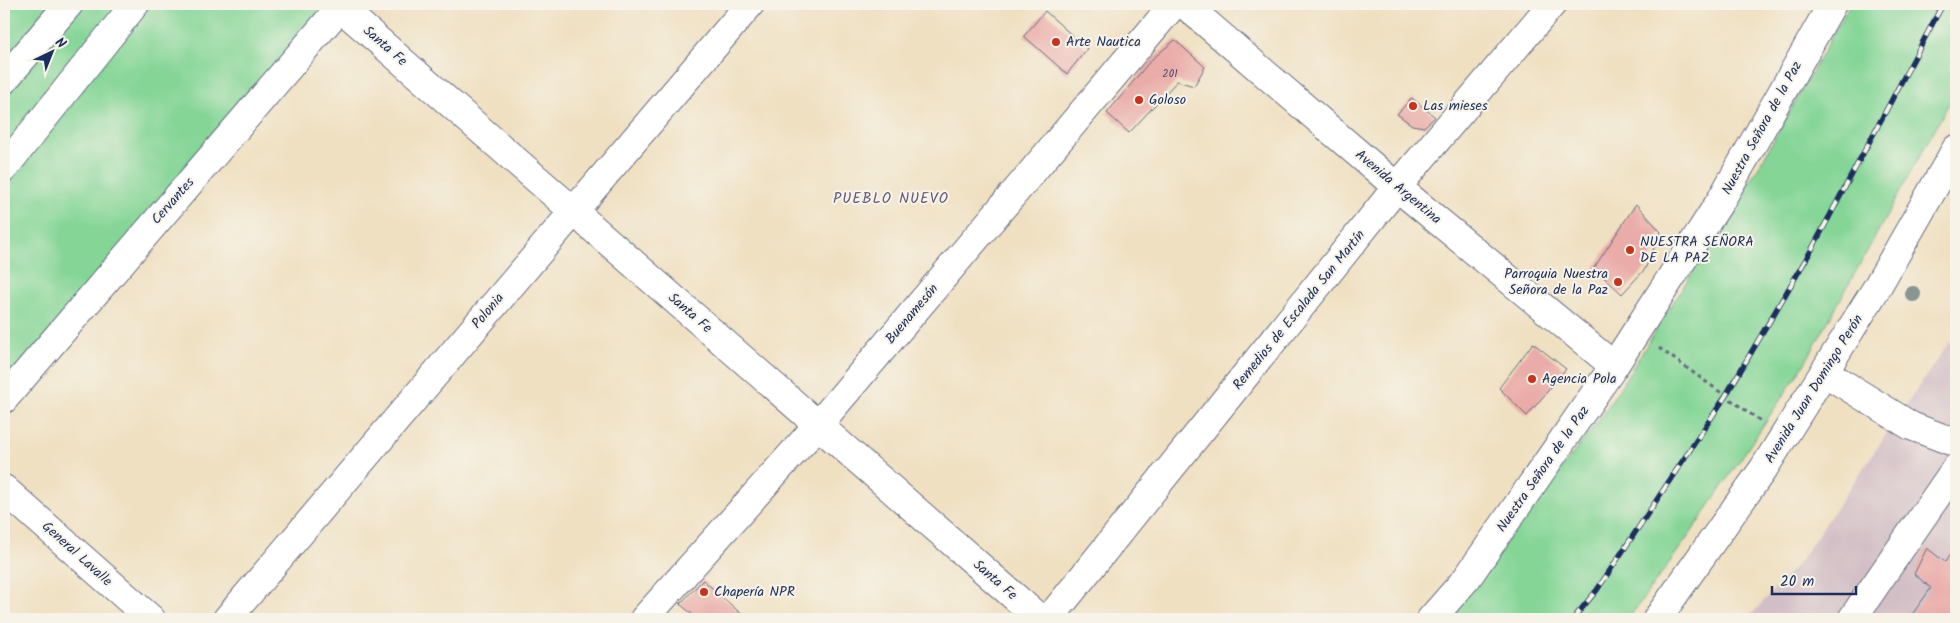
<svg xmlns="http://www.w3.org/2000/svg" width="1960" height="623" viewBox="0 0 1960 623" font-family="Kalam,sans-serif">
<style>
.industrial{fill:#d2bec5}
.green{fill:#84d596;stroke:#50827a}
.building{fill:#eaaca8}
.lines{fill:none;stroke-linecap:round;stroke-linejoin:round}
.minor-casing{stroke:#656d81;stroke-width:30}
.major-casing{stroke:#656d81;stroke-width:30}
.highway-casing{stroke:#656d81;stroke-width:30}
.path{stroke:#656d81;stroke-width:3;stroke-dasharray:4 4;stroke-linecap:butt}
.minor{stroke:#fff;stroke-width:28}
.major{stroke:#fff;stroke-width:28}
.highway{stroke:#fff;stroke-width:28}
.rail-casing{stroke:#1b2f5e;stroke-width:5.5}
.rail{stroke:#f7f3e8;stroke-width:4;stroke-dasharray:11;stroke-linecap:butt}
.tree{fill:#899592}
.poi-dot{fill:#c8321e;stroke:#f7f3e8;stroke-width:2}
.labels{text-anchor:middle;dominant-baseline:central;stroke-width:4;stroke-linejoin:round;paint-order:stroke}
.number-label{font-size:11px;fill:#4f4e70}
.poi-label{font-size:14px;fill:#1b2f5e;stroke:#f7f3e8;text-anchor:start}
.street-label{font-size:14px;fill:#1b2f5e;stroke:#f7f3e8}
.neighbourhood-label{font-size:15px;letter-spacing:1px;fill:#635b78;stroke:#f7f3e8}
</style>
<rect width="100%" height="100%" fill="#f7f3e8"/>
<filter id="ink" filterUnits="userSpaceOnUse"><feTurbulence type="fractalNoise" baseFrequency=".02" numOctaves="2"/><feDisplacementMap in="SourceGraphic" scale="10" xChannelSelector="R" yChannelSelector="G"/><feConvolveMatrix kernelMatrix="1 2 1 2 8 2 1 2 1" color-interpolation-filters="sRGB"/></filter>
<filter id="wash" filterUnits="userSpaceOnUse"><feTurbulence type="fractalNoise" baseFrequency=".0096" numOctaves="4" result="noise"/><feDisplacementMap in="SourceGraphic" scale="20" xChannelSelector="R" yChannelSelector="G"/><feGaussianBlur stdDeviation="1.12" result="paint"/><feColorMatrix in="noise" values="0 0 0 0 0 0 0 0 0 0 0 0 0 0 0 0 0 1.4 0 .05"/><feComposite in="paint" operator="in"/></filter>
<g filter="url(#wash)">
<rect width="100%" height="100%" fill="#efe0c1"/>
<!-- industrial -->
<path class="industrial" d="M1949 342 1956 347V619H1747L1798 564Z"/>
<!-- green -->
<path class="green" d="M4 4H343L4 399Z
M1850 4H1956V91L1805 363 1691 533 1628 619H1447L1604 413 1761 163Z"/>
<g id="blocks">
<!-- building -->
<path class="building" d="M1045 11 1087 49 1067 74 1024 36Z
M1175 40 1205 67 1194 86 1177 81 1129 133 1107 113 1151 60Z
M1412 98 1435 117 1424 127 1412 125 1397 114Z
M1636 204 1661 232 1645 269 1622 294 1594 268Z
M1533 343 1566 369 1527 416 1499 388Z
M1956 545V619H1909L1931 588 1914 574 1927 548 1945 562Z
M703 580 747 619H698L680 604Z"/>
</g>
</g>
<g filter="url(#ink)">
<use href="#blocks" fill-opacity="0" stroke="#656d81" stroke-width="1"/>
<g class="lines">
<!-- minor casing -->
<g class="minor-casing">
<path id="minor" d="M1184 4 1397 187 1614 366
M340 7 1040 619
M1824 372 1911 426 1956 443
M4 489 151 619
M227 619 750 4
M644 619 818 425 1174 4
M1049 619 1397 187 1552 4
M1431 619 1467 578 1614 366 1721 200 1832 4
M1657 619 1764 468 1876 289 1956 149
M1852 619 1956 468"/>
</g>
<!-- major casing -->
<g class="major-casing">
<path id="major" d="M4 399 343 4"/>
</g>
<!-- highway casing -->
<g class="highway-casing">
<path id="highway" d="M4 80 69 4
M4 168 135 4"/>
</g>
<!-- path -->
<path class="path" d="M1659 348 1762 422"/>
<!-- minor -->
<use href="#minor" class="minor"/>
<!-- major -->
<use href="#major" class="major"/>
<!-- highway -->
<use href="#highway" class="highway"/>
<!-- rail casing -->
<g class="rail-casing">
<path id="rail" d="M1573 619 1597 590 1725 397 1812 249 1943 4"/>
</g>
<!-- rail -->
<use href="#rail" class="rail"/>
</g>
<!-- trees -->
<circle class="tree" cx="1913" cy="294" r="8"/>
</g>
<!-- markers -->
<g class="poi-dot">
<circle cx="1056" cy="42" r="5"/>
<circle cx="1139" cy="100" r="5"/>
<circle cx="1413" cy="106" r="5"/>
<circle cx="1630" cy="250" r="5"/>
<circle cx="1618" cy="282" r="5"/>
<circle cx="1532" cy="379" r="5"/>
<circle cx="704" cy="592" r="5"/>
</g>
<g class="labels">
<!-- number labels -->
<g class="number-label">
<text x="1170" y="74">201</text>
</g>
<!-- poi labels -->
<g class="poi-label">
<text x="1066" y="42">Arte Nautica</text>
<text x="1149" y="100">Goloso</text>
<text x="1423" y="106">Las mieses</text>
<text x="1640" y="242">NUESTRA SEÑORA<tspan x="1640" dy="16">DE LA PAZ</tspan></text>
<text x="1608" y="274" text-anchor="end">Parroquia Nuestra<tspan x="1608" dy="16">Señora de la Paz</tspan></text>
<text x="1542" y="379">Agencia Pola</text>
<text x="714" y="592">Chapería NPR</text>
</g>
<!-- street labels -->
<g class="street-label">
<text transform="translate(385 46) rotate(41)">Santa Fe</text>
<text transform="translate(1762 128) rotate(-61)">Nuestra Señora de la Paz</text>
<text transform="translate(1398 187) rotate(40)">Avenida Argentina</text>
<text transform="translate(173 201) rotate(-49)">Cervantes</text>
<text transform="translate(1299 310) rotate(-51)">Remedios de Escalada San Martín</text>
<text transform="translate(488 311) rotate(-50)">Polonia</text>
<text transform="translate(690 313) rotate(41)">Santa Fe</text>
<text transform="translate(912 314) rotate(-50)">Buenamesón</text>
<text transform="translate(1814 389) rotate(-58)">Avenida Juan Domingo Perón</text>
<text transform="translate(1543 469) rotate(-55)">Nuestra Señora de la Paz</text>
<text transform="translate(77 554) rotate(42)">General Lavalle</text>
<text transform="translate(995 580) rotate(41)">Santa Fe</text>
</g>
<!-- neighbourhood labels -->
<g class="neighbourhood-label">
<text x="891" y="199">PUEBLO NUEVO</text>
</g>
</g>
<!-- margin -->
<rect width="1960" height="623" fill="none" stroke="#f7f3e8" stroke-width="20"/>
<!-- north arrow -->
<g transform="translate(52 52) rotate(43)" stroke="#f7f3e8" stroke-width="4" paint-order="stroke">
<path d="M0-4L9 19L0 12L-9 19Z" fill="#1b2f5e"/>
<text y="-8" font-size="14" font-weight="bold" text-anchor="middle" fill="#1b2f5e">N</text>
</g>
<!-- scale -->
<path d="M1772 586v8h84v-8" fill="none" stroke="#1b2f5e" stroke-width="2.5"/>
<text x="1780" y="586" font-size="15" fill="#1b2f5e" stroke="#f7f3e8" stroke-width="4" paint-order="stroke">20 m</text>
</svg>
